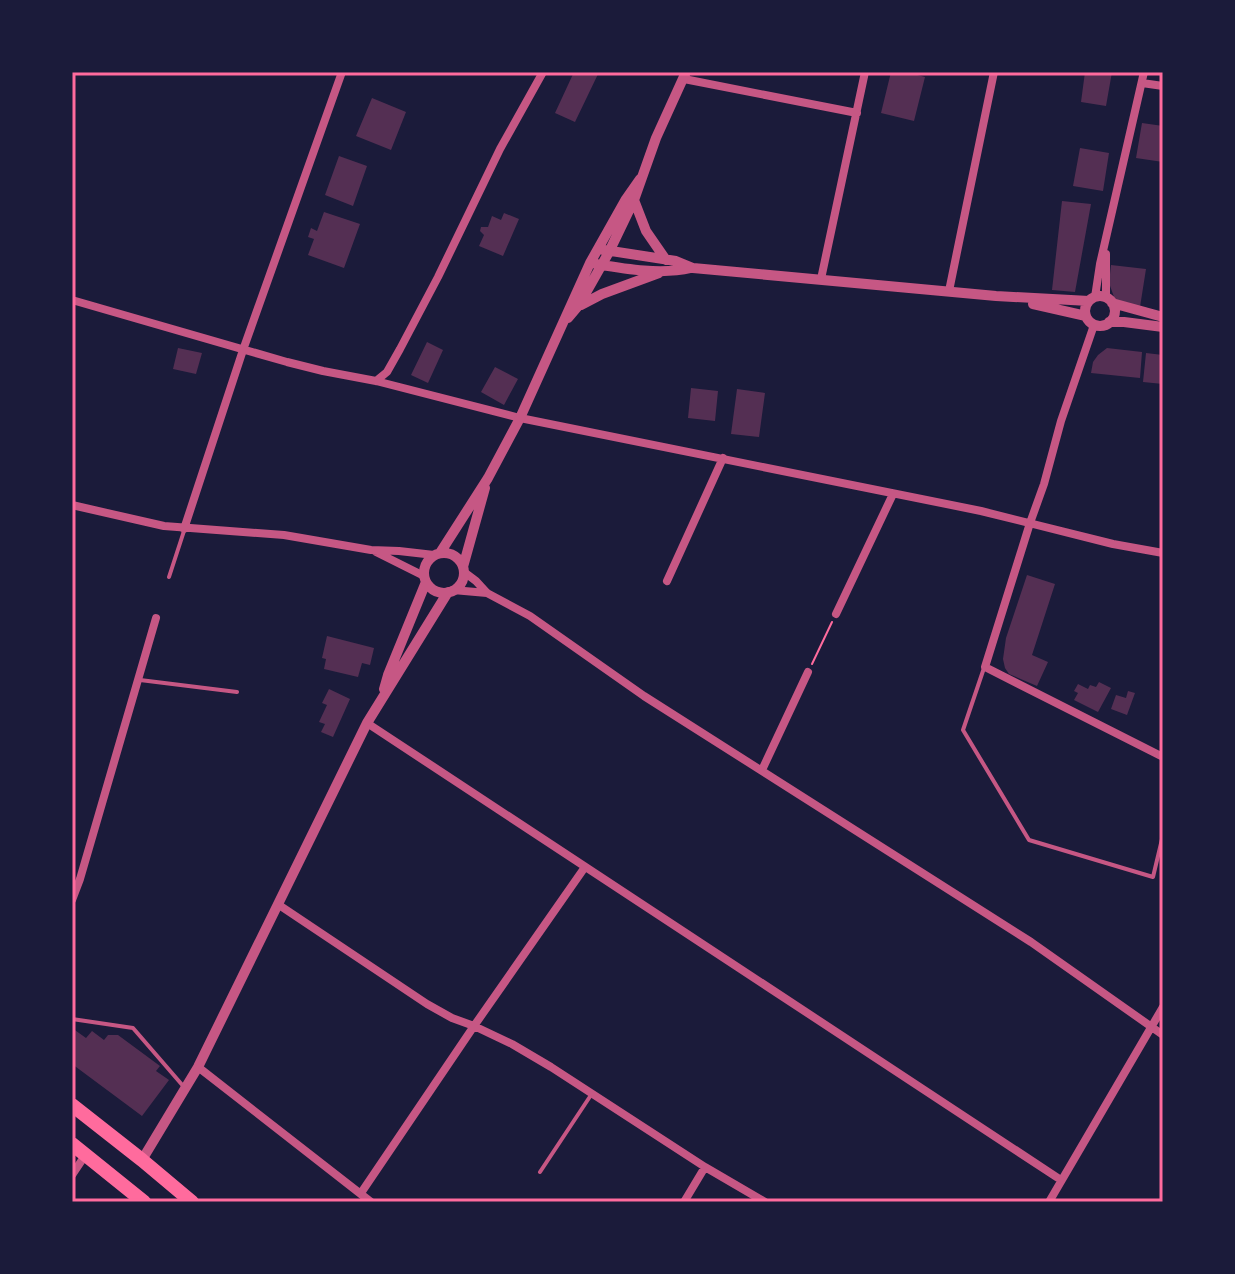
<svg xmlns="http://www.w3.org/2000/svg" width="1235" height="1274" viewBox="0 0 1235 1274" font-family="'DM Sans',sans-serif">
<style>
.building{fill:#542f53}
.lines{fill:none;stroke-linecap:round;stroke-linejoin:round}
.path{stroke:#ff6b9d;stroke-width:2}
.service{stroke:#c65784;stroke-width:4}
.minor{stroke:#c65784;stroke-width:8}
.tertiary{stroke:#c65784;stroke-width:10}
.trunk{stroke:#ff6b9d;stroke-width:14}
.neatline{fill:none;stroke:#ff6b9d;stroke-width:3}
</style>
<rect width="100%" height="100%" fill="#1b1b3a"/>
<!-- building -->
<path class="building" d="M574 72H599L575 122 555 113Z
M891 72H906L925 77 914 121 881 113Z
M1085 72H1112L1106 106 1081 102Z
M372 98 406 112 391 150 356 136Z
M1142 123 1163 126V162L1136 158Z
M1080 148 1109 153 1103 191 1073 186Z
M339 156 367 166 353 206 325 195Z
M1062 201 1091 204 1075 292 1052 290Z
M324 212 360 224 344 268 308 255 314 239 308 237 311 228 317 231Z
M504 213 519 219 503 256 479 246 484 235 480 231 481 227H488L492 216 501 220Z
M1111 265 1146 269 1140 307 1118 303 1114 297 1109 283Z
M427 342 443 350 428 383 411 375Z
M178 348 202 353 196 374 173 369Z
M1107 348 1142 352 1140 378 1091 373 1093 362 1098 355Z
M1146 353 1163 355V384L1143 382Z
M495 367 518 379 504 405 481 392Z
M691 388 718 391 715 421 688 418Z
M737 389 765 393 759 437 731 434Z
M1027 575 1055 584 1032 655 1048 662 1037 686 1009 674 1005 668 1003 659 1006 638Z
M327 636 374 648 370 665 362 663 358 677 324 669 326 659 322 658Z
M1099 682 1111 688 1098 712 1074 700 1078 693 1074 691 1078 684 1088 689 1090 685 1096 687Z
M329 689 350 699 333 737 321 732 325 724 319 722 327 705 322 703Z
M1128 691 1135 693 1127 715 1111 709 1116 695 1126 698Z
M72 1028 86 1038 92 1031 104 1040 108 1035H118L160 1066 156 1071 169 1080 142 1116 72 1064Z"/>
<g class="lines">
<!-- path -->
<path class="path" d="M812 664 832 622"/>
<!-- service -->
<path class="service" d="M169 577 184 531
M984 668 963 730 1029 840 1153 877 1163 835
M140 680 237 692
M72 1019 133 1028 184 1087
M540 1172 591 1095"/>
<!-- minor -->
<path class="minor" d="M684 79 857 113
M1142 83 1163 86
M1106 254V298
M821 279 865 72
M949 291 994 72
M1095 297 1100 264 1144 72
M72 300 287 362 323 371 376 381 520 418 981 511 1113 544 1163 553
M1094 325 1061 421 1044 484 1030 523 985 667 1163 757
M376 381 387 372 400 349 438 277 500 149 543 72
M72 505 164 526 284 535 371 550 399 551 434 555
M184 529 243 350 342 72
M376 552 424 576
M464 572 476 581 487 593 530 616 644 696 1031 942 1163 1035
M667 581 723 458
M453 590 487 593
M836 614 893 494
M367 723 1061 1180
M762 770 808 672
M72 900 80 879 156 618
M279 905 427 1004 452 1018 474 1026 512 1044 551 1067 705 1167 765 1202
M198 1067 371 1202
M72 1175 86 1154
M361 1193 474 1026 585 867
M684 1202 705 1167
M1049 1202 1163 1007"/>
<!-- tertiary -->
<path class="tertiary" d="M634 200 646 231 666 260
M598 249 676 261 693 268 996 296 1089 301
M596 264C626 269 661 275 691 268
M1085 311a15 15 0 1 1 30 0a15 15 0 1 1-30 0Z
M1112 303 1163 317
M1033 304 1086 316
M581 305 602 294 659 273
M568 318 579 305 609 252 634 200 656 138 686 72
M1109 322H1124L1163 327
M440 553 488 478 520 418 590 263 626 199 640 179
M424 573a20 20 0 1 1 40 0a20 20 0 1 1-40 0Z
M463 567 485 488
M384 689 388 675 426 582
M142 1160 198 1067 367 723 448 592"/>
<!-- trunk -->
<path class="trunk" d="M72 1105 142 1160 192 1202
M72 1144 144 1202"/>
</g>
<!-- border -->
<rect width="1235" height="1274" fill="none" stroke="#1b1b3a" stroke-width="148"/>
<rect x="74" y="74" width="1087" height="1126" class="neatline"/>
</svg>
